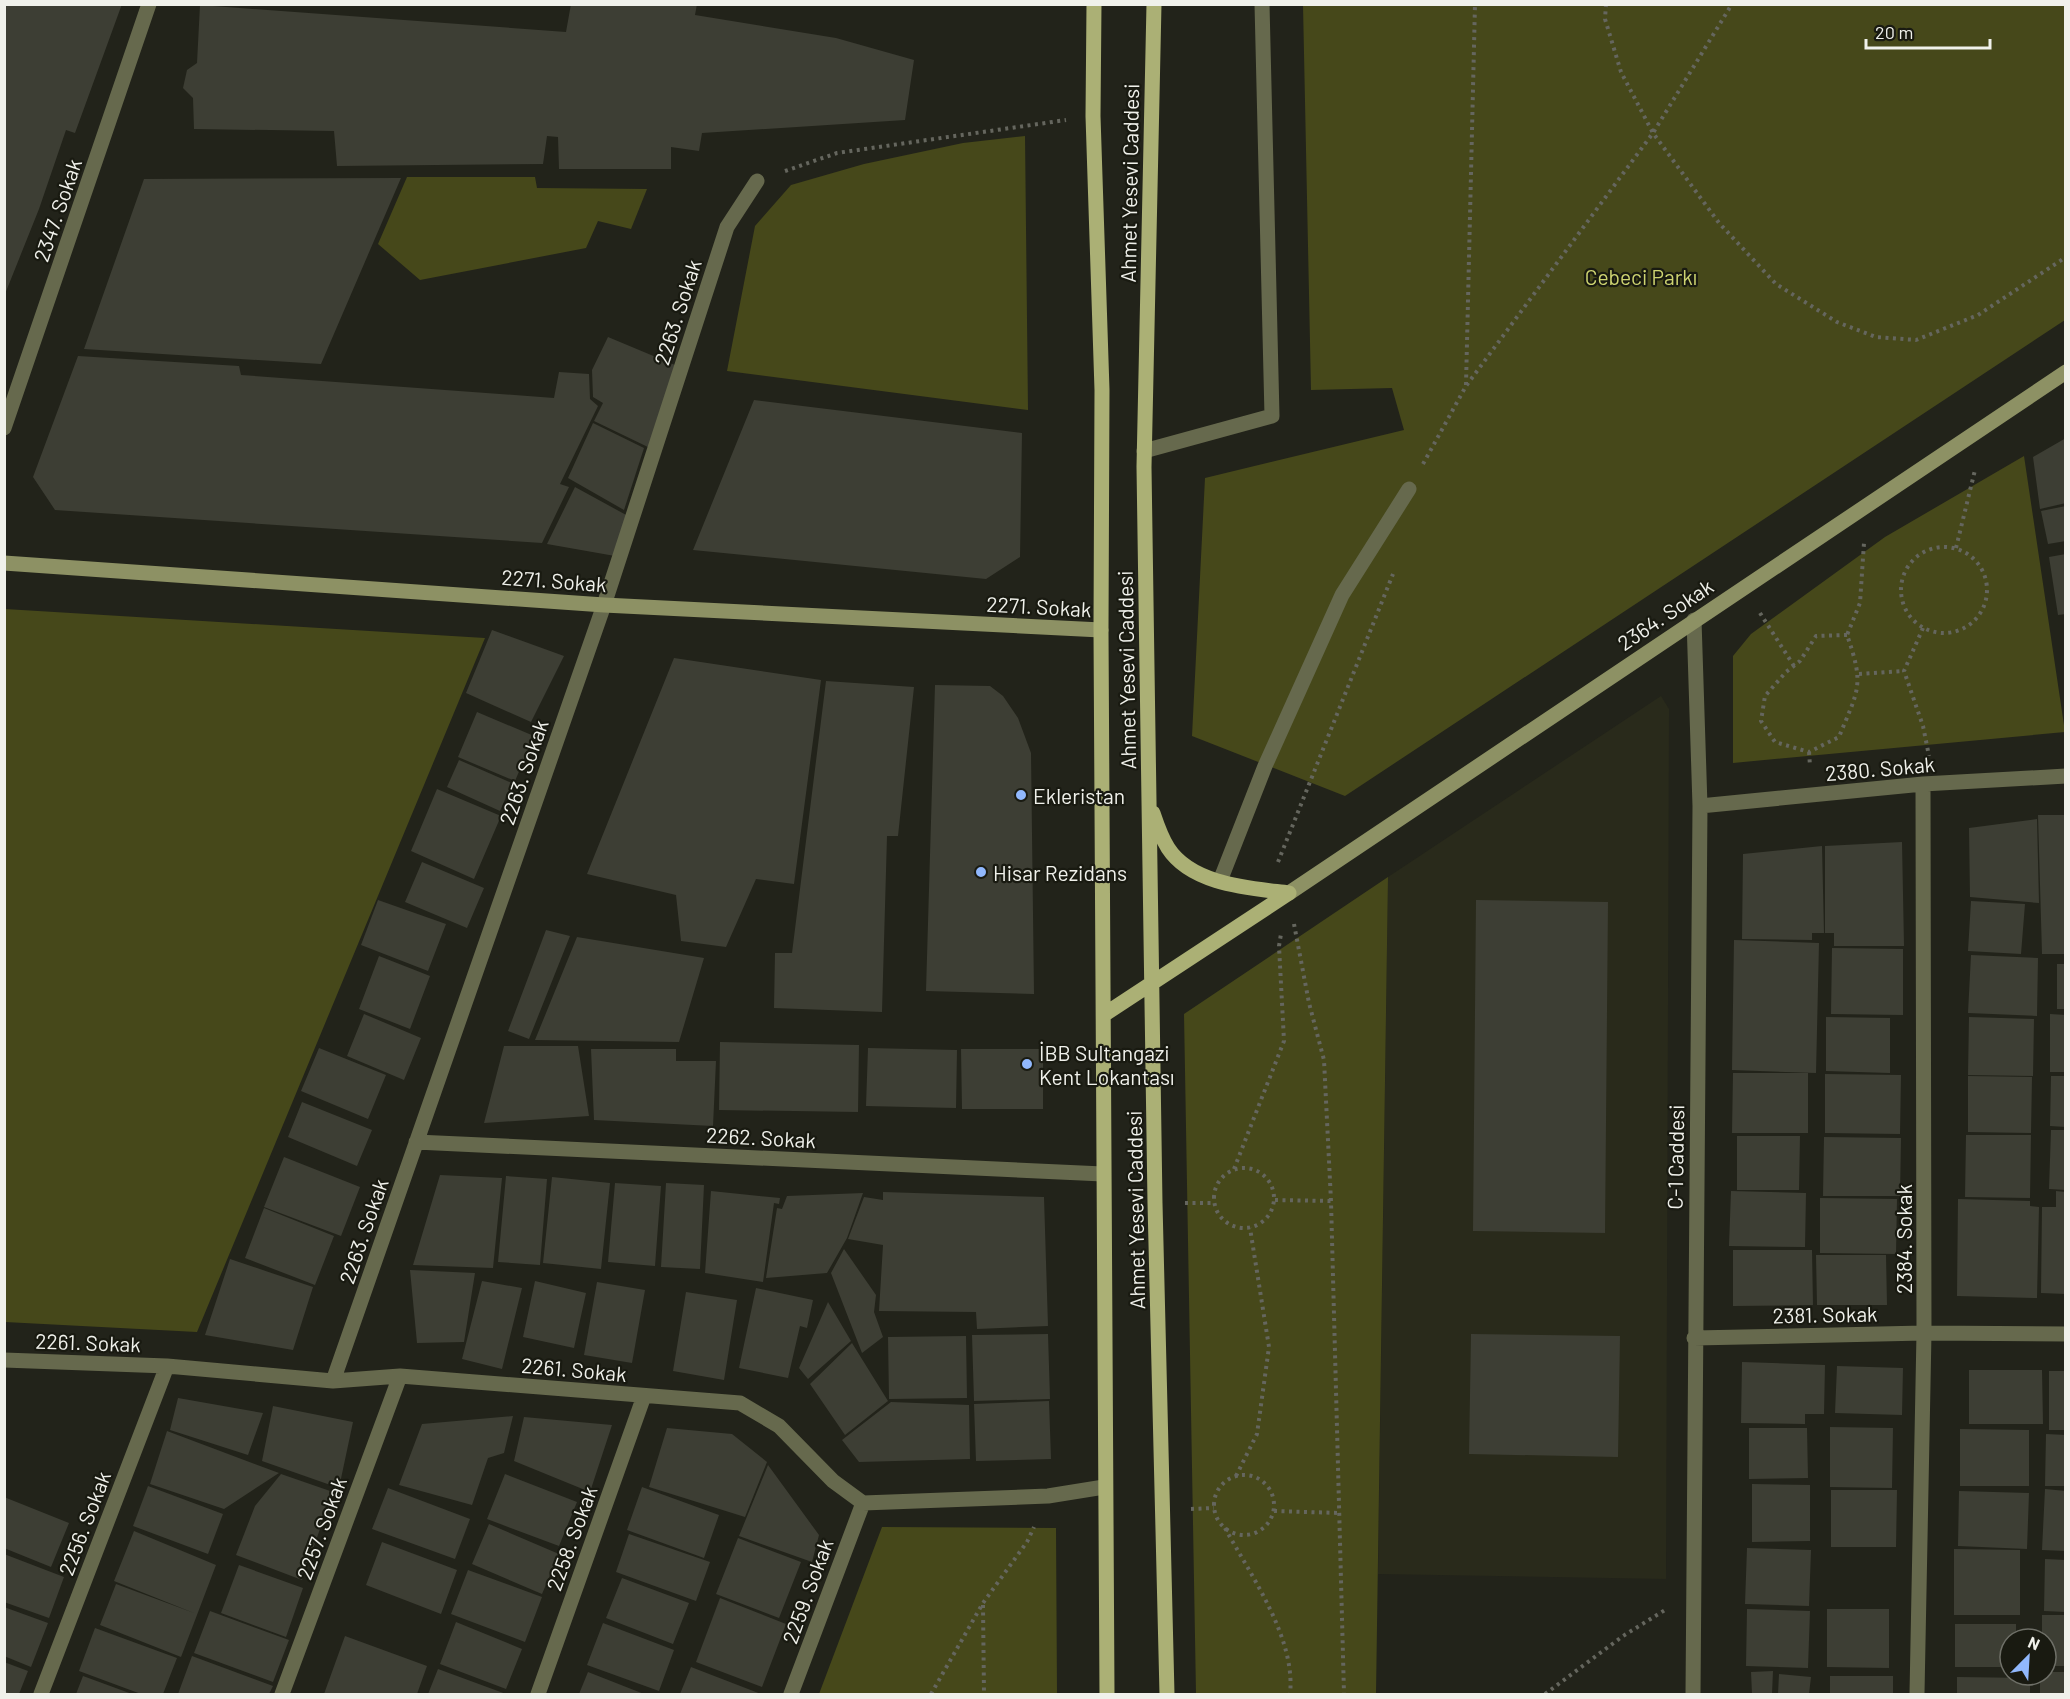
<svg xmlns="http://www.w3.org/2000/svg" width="2070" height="1699" viewBox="0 0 2070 1699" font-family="Barlow,sans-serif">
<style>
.built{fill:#292a1b}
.green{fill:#46481a}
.building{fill:#3d3e34}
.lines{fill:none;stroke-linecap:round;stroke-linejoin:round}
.path{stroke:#65665e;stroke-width:4;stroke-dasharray:3 4.5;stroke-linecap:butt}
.lane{stroke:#66694d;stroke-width:15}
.street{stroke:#66694d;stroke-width:15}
.secondary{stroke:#8d9164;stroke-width:15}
.primary{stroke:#abb075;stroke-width:15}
.poi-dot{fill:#91b8fd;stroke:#191a11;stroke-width:2}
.labels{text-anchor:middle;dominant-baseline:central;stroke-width:4.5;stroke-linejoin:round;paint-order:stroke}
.street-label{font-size:21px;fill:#f0f1eb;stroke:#191a11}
.park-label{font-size:21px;fill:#ced471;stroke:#191a11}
.poi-label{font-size:21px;fill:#f0f1eb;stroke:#191a11;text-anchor:start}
</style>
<rect width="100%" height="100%" fill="#22231a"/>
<!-- built -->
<path class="built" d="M1661 696 1669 709 1666 1579 1378 1574 1388 877Z"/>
<!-- green -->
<path class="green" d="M1303 5H2065V320L1345 796 1192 736 1205 478 1404 430 1392 388 1311 390Z
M1025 136 1028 410 727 371 755 226 791 185 864 164 963 143Z
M407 177H535L537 188 647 189 631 229 598 221 586 248 420 280 378 244Z
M2024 456 2065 732 1733 763V656L1751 634 1885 537Z
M5 609 485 638 197 1332 5 1322Z
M1388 877 1376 1694H1196L1184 1014Z
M882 1527 1056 1528 1057 1694H819Z"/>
<!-- building -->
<path class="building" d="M4 4H122L75 133 66 130 39 209 5 294Z
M571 4H697L695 15 836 38 914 60 905 120 702 133 699 151 671 147V169H559L558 137 547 136 543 164 337 166 334 131 194 129 193 98 183 88 187 70 197 63 200 5 566 32Z
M401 178 321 364 84 349 144 179Z
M608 337 675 365 650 448 594 421 603 403 593 397 592 370Z
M78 356 239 366 241 375 554 398 559 372 589 374 590 399 598 406 560 484 569 487 542 543 55 510 33 477Z
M754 400 1022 433 1020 557 986 579 693 550Z
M593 423 644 448 624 510 568 478Z
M2066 438V503L2040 509 2033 457Z
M575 487 628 516 615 556 547 544Z
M2066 506V541L2048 544 2041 511Z
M2066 554V614L2058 615 2049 557Z
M492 630 564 656 531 722 466 693Z
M674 658 821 680 794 884 756 879 726 947 681 941 676 895 587 874Z
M826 681 914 687 898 836H887L882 1012 774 1008 775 953H792Z
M935 685 990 686 1003 696 1018 718 1031 753 1034 994 926 991Z
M477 712 534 736 515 781 458 757Z
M459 760 512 783 500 811 447 787Z
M437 789 501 816 474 879 411 851Z
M2038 815H2066V954H2042Z
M2037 819 2039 903 1970 897 1969 828Z
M1902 842 1904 946H1834V933H1825V846Z
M1822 846 1824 933H1812V940L1742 939 1743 854Z
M422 862 484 888 467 928 405 902Z
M378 900 446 924 428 971 361 945Z
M1476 900 1608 902 1605 1233 1473 1231Z
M1971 901 2025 904 2021 954 1968 951Z
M546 930 570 936 529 1039 508 1031Z
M577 937 704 958 679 1042 535 1040Z
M1734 940 1819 943 1816 1073 1732 1070Z
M1832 948 1903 949V1015L1831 1014Z
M1971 955 2038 958 2037 1016 1968 1013Z
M379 956 430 976 410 1029 359 1009Z
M2057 964H2066V1009H2057Z
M364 1014 421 1038 404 1080 347 1056Z
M2050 1014 2066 1015V1072H2050Z
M1826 1017 1890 1018V1073L1826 1071Z
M1969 1017 2034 1019 2033 1076 1968 1075Z
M720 1042 859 1045 858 1112 719 1110Z
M504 1046H578L589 1116 484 1123Z
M319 1048 386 1075 368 1119 301 1091Z
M868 1048 957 1050 956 1108 866 1106Z
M591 1049H676V1061H716L713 1126 594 1120Z
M961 1049H1043V1109H962Z
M1733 1073H1808V1133H1732Z
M1825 1074 1901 1075 1900 1134 1825 1133Z
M1968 1076 2032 1077 2031 1133 1968 1132Z
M2051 1076H2066V1127L2050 1126Z
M302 1102 372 1130 357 1166 288 1137Z
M2051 1130H2066V1190L2049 1189Z
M1966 1135H2031L2030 1198 1965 1197Z
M1737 1136H1800L1799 1190H1737Z
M1824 1137 1901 1138 1900 1196H1823Z
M284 1157 360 1187 341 1236 264 1207Z
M440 1175 502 1178 493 1268 413 1265Z
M506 1176 547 1179 540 1265 498 1262Z
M552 1177 610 1183 601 1269 543 1263Z
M615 1183 661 1186 655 1266 608 1262Z
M666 1183 704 1185 700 1269 661 1267Z
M711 1191 780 1198 779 1204 774 1203 763 1282 705 1273Z
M1731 1191 1806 1193 1805 1247 1729 1246Z
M2056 1191 2066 1192V1294L2041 1293 2042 1207H2056Z
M883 1192 1044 1197 1048 1326 977 1329 976 1312 879 1311 883 1245 848 1239 864 1197 883 1200Z
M863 1193 847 1238 827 1273 766 1278 777 1208 782 1209 787 1196Z
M1820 1198 1897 1199 1896 1254 1820 1253Z
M1958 1199 2030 1201V1206L2039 1207 2037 1298 1957 1296Z
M264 1208 334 1236 315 1285 245 1258Z
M844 1249 876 1295 874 1312 883 1337 862 1353 831 1273Z
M1733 1250H1812L1813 1305 1733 1306Z
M1816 1255H1886L1887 1305H1817Z
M230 1259 313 1287 293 1350 205 1335Z
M410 1270 475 1273 464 1342 417 1343Z
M482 1281 522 1288 502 1369 462 1359Z
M535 1281 586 1293 574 1348 523 1337Z
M597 1282 645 1290 632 1363 584 1355Z
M756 1288 813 1300 807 1328 800 1326 788 1378 739 1368Z
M686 1292 737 1300 724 1380 673 1371Z
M828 1302 851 1341 808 1379 799 1368Z
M1048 1334 1050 1399 974 1401 972 1335Z
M1471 1334 1620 1336 1618 1457 1469 1454Z
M966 1336 967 1398 889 1399 888 1337Z
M852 1343 888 1401 845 1435 810 1384Z
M1742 1362 1825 1365 1824 1414H1805V1424L1741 1423Z
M1837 1366 1903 1368 1902 1415 1835 1413Z
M1969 1370H2042L2043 1424H1969Z
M2049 1371H2066V1430H2049Z
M178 1398 263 1413 248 1455 170 1430Z
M1049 1401 1051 1459 976 1461 974 1404Z
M891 1402 969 1405 970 1459 859 1462 842 1440Z
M273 1406 353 1422 339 1488 262 1461Z
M513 1416 504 1453 488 1458 472 1505 399 1485 422 1424Z
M524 1417 612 1425 590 1492 514 1461Z
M1830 1427 1893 1428 1892 1488 1830 1487Z
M667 1428 732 1434 767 1462 745 1517 649 1487Z
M1749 1428H1807L1808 1478 1749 1479Z
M1960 1429 2029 1430V1486H1960Z
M167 1431 279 1473 224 1509 150 1484Z
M2046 1434 2066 1435V1486H2045Z
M768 1465 819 1535 812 1562 739 1536Z
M281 1474 333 1492 302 1580 236 1555 255 1506Z
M505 1474 577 1502 559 1546 487 1519Z
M1752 1484 1810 1485V1541L1752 1542Z
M148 1486 223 1514 208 1554 133 1526Z
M642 1487 719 1515 704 1558 627 1530Z
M388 1488 470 1519 455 1559 372 1529Z
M2045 1489 2066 1491V1551L2042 1550Z
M1831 1490H1897L1896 1547H1831Z
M1959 1491 2029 1493 2027 1549 1958 1546Z
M4 1497 69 1523 51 1567 4 1548Z
M489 1524 559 1554 542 1594 472 1564Z
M134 1531 216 1565 181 1657 100 1625 116 1584 194 1613 114 1581Z
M629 1534 710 1562 696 1601 616 1572Z
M738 1538 801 1562 779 1618 716 1594Z
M382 1542 457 1570 441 1614 366 1585Z
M1747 1548 1811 1550 1809 1606 1745 1604Z
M1954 1549 2020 1550V1615H1954Z
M4 1554 64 1577 49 1618 4 1602Z
M2045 1559 2066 1560V1612L2044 1611Z
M239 1565 303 1588 286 1637 221 1613Z
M468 1570 542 1597 525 1642 451 1614Z
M622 1578 689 1603 673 1644 606 1618Z
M720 1598 786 1624 762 1687 696 1662Z
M4 1607 48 1623 31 1667 4 1656Z
M1747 1609 1810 1611 1808 1668 1746 1666Z
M1827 1609H1889V1668L1827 1667Z
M210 1611 289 1640 273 1682 194 1653Z
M2042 1615H2066V1666H2046V1639H2042Z
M456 1622 522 1649 506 1689 440 1664Z
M603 1623 674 1650 659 1691 587 1665Z
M1955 1624H2016V1639H2010V1667H1955Z
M95 1628 177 1658 163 1694H141L79 1671Z
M345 1636 427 1666 417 1694H324Z
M192 1656 273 1686 269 1694H178Z
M4 1662 28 1671 19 1694H4Z
M691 1667 761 1694H680Z
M438 1669 506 1694H428Z
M1773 1671 1772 1694H1752L1751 1672Z
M588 1672 644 1694H579Z
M2046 1672H2066V1694H2040V1675H2046Z
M1779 1674 1811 1677 1809 1694H1778Z
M83 1676 132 1694H76Z
M1830 1676H1893V1694H1830Z
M1957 1677 2030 1678V1694H1957Z"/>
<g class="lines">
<!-- path -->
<path class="path" d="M1606 4 1605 19 1621 72 1653 133 1719 223 1776 284 1837 322 1876 337 1916 340 1978 315 2066 257
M785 171 837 153 1066 120
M1466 385 1475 4
M1423 464 1466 386 1653 133 1732 4
M1901 590a43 43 0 1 1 86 0a43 43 0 1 1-86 0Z
M1956 548 1975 470
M1760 613 1794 666
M1923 628 1904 671 1923 726 1929 756
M1847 635 1816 636 1800 661 1786 672 1765 696 1761 721 1775 742 1809 752 1839 737C1858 690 1865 686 1847 635L1860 603 1864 543
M1859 674 1903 671
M1809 752 1810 766
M1278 862 1393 574
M1294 924 1309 1003 1324 1060 1331 1201 1344 1694
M1214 1198a30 30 0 1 1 60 0a30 30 0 1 1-60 0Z
M1234 1169 1284 1041 1279 946 1281 934
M1275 1200 1331 1201
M1185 1203H1214
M1214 1505a30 30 0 1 1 60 0a30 30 0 1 1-60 0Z
M1236 1476 1257 1434 1269 1347 1250 1228
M1191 1509 1214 1508
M1274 1511 1340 1513
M1225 1528C1251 1576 1296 1638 1290 1694
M983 1605 984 1694
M931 1694 983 1603 1027 1542 1034 1527
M1545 1694 1623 1636 1665 1610"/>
<!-- lane -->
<path class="lane" d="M1144 451 1272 416 1262 4
M1220 881 1265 766 1342 595 1409 489"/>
<!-- street -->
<path class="street" d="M4 428 149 4
M1700 806 1923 784 2066 776
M416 1142 1103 1174
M1694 1338 1924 1333 2066 1334
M4 1360 167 1366 333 1381 400 1376 740 1403 779 1426 833 1481 863 1503 1048 1496 1104 1487
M333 1381 604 605 727 227 757 181
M41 1694 167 1366
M282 1694 400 1376
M538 1694 644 1396
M791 1694 863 1503
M1693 1694 1700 806 1694 620
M1917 1694 1924 1333 1923 784"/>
<!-- secondary -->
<path class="secondary" d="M4 563 604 605 1101 630
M1289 893 2066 372"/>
<!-- primary -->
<path class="primary" d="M1094 4 1093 116 1102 390 1101 630 1107 1694
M1154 4 1144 467 1155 1203 1167 1694
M1153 813C1157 825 1161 837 1168 848 1192 885 1250 888 1289 893
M1105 1014 1289 893"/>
</g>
<!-- markers -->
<g class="poi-dot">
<circle cx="1021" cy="795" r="6"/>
<circle cx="981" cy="872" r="6"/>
<circle cx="1027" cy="1064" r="6"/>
</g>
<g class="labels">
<!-- street labels -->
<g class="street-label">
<text transform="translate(1129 183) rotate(-89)">Ahmet Yesevi Caddesi</text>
<text transform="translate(57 210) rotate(-71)">2347. Sokak</text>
<text transform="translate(677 312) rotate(-72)">2263. Sokak</text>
<text transform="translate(554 580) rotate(4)">2271. Sokak</text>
<text transform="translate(1039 606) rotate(3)">2271. Sokak</text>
<text transform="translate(1665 614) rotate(-34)">2364. Sokak</text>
<text transform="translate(1126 670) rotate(-91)">Ahmet Yesevi Caddesi</text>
<text transform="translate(1880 768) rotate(-5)">2380. Sokak</text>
<text transform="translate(523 772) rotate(-71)">2263. Sokak</text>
<text transform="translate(761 1137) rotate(3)">2262. Sokak</text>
<text transform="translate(1675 1157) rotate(-89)">C-1 Caddesi</text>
<text transform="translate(1135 1210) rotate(-91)">Ahmet Yesevi Caddesi</text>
<text transform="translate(363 1231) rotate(-71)">2263. Sokak</text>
<text transform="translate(1903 1239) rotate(-90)">2384. Sokak</text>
<text transform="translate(1825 1314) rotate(-1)">2381. Sokak</text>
<text transform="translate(88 1342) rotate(2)">2261. Sokak</text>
<text transform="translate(574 1369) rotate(5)">2261. Sokak</text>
<text transform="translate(84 1523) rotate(-69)">2256. Sokak</text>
<text transform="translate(321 1528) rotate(-70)">2257. Sokak</text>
<text transform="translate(571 1538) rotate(-70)">2258. Sokak</text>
<text transform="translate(807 1591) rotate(-70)">2259. Sokak</text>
</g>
<!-- park labels -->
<g class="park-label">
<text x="1641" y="276">Cebeci Parkı</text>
</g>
<!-- poi labels -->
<g class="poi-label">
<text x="1033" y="795">Ekleristan</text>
<text x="993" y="872">Hisar Rezidans</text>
<text x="1039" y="1052">İBB Sultangazi<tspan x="1039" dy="24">Kent Lokantası</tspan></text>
</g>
</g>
<!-- border -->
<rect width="2070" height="1699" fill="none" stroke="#f0f1eb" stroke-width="12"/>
<!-- north arrow -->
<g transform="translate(2028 1657) rotate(24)"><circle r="28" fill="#191a11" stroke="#6f7068" stroke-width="1.5"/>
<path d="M0-4.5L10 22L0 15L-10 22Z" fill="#91b8fd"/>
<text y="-9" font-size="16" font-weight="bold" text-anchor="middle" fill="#f0f1eb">N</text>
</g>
<!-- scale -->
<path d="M1866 39v9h124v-9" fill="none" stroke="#f0f1eb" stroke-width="3"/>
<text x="1875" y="39" font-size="18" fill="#f0f1eb" stroke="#191a11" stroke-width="4.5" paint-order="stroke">20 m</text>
</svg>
